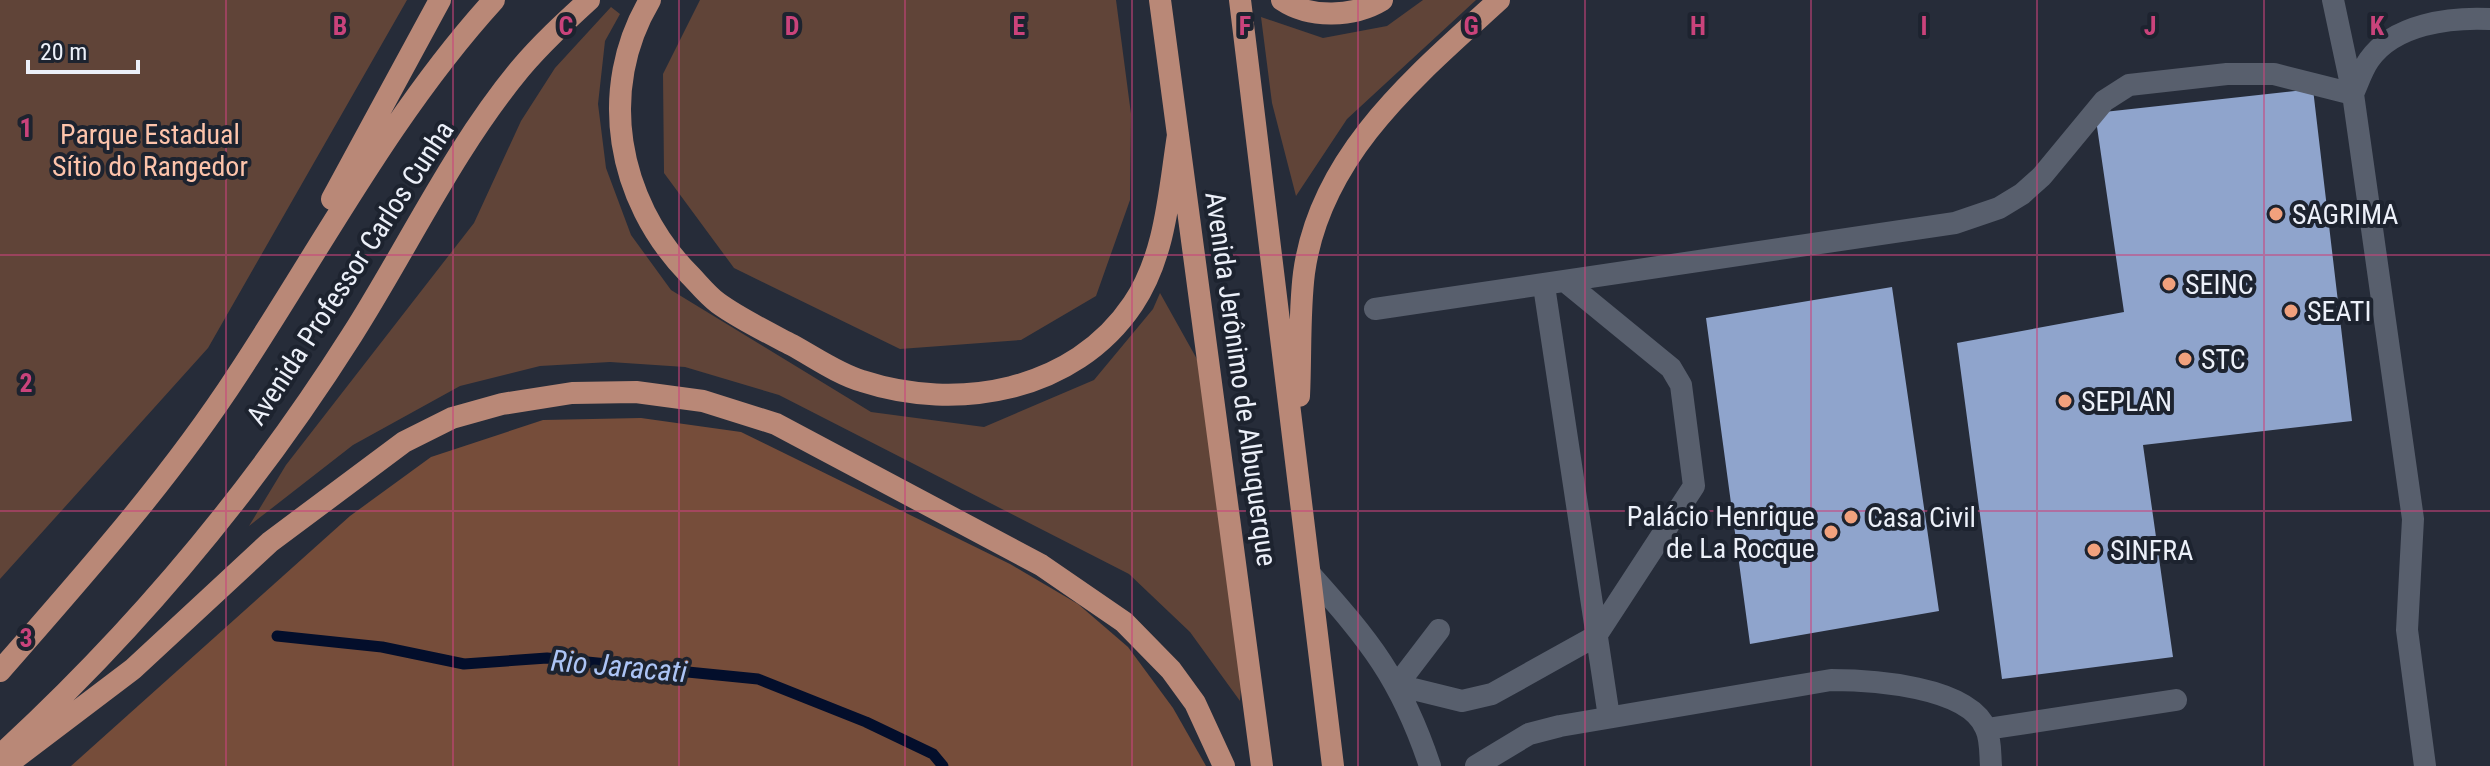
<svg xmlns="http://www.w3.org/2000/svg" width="2490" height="766" viewBox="0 0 2490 766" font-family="'Roboto Condensed',sans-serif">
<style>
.green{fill:#604438}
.forest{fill:#764d3a}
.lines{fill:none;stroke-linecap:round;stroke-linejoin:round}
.stream{stroke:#030e2b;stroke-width:11}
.building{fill:#8fa4cc}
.service{stroke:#585f6d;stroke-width:22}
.primary{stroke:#b98877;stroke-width:22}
.grid{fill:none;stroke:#ca437b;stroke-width:2;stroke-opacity:0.55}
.poi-dot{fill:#f1a17d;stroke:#1d232f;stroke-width:3}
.labels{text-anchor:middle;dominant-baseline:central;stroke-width:8;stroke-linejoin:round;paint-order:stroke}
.park-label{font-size:28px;fill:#fdc4ab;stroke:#1d232f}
.poi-label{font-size:28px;fill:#ecf0f9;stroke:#1d232f;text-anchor:start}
.street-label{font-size:28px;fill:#ecf0f9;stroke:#1d232f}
.water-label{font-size:30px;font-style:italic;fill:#acc4f5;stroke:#1d232f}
.grid-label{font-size:26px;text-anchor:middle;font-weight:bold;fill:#ca437b;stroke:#1d232f;stroke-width:8;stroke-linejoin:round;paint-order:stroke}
</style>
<rect width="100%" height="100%" fill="#262c39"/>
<!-- green -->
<path class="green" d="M0 0H407L208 348 0 579Z
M700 0H1116L1131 114 1130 200 1096 296 1021 340 900 349 734 268 664 173 663 74Z
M1423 0H1476L1347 119 1296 196 1272 103 1261 17 1323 38 1387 26Z
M611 7 620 14 605 41 598 104 606 168 631 235 671 290 871 412 984 427 1094 380 1153 309 1160 293 1212 386 1245 633 1240 701 1190 632 1129 574 779 395 685 367 610 362 540 366 460 386 353 445 249 526 286 465 474 223 521 121 555 68Z"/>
<!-- forest -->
<path class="forest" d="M641 418 741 432 1010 564 1078 604 1128 647 1173 708 1206 766H71L350 516 431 457 543 420Z"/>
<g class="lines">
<!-- stream -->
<path class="stream" d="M277 636 382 647 464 664 547 658 758 679 866 722 933 754 943 766"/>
</g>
<!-- building -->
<path class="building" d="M2313 89 2352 421 2143 445 2173 657 2002 679 1957 343 2124 312 2095 113Z
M1892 287 1939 611 1750 644 1706 318Z"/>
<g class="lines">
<!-- service -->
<path class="service" d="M2333 0 2353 94 2413 519 2407 630 2425 766
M2353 94C2358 83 2362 70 2369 60 2394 24 2450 17 2490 19
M1544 286 1609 717
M1375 309 1955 223 1999 208 2022 194 2042 176 2104 101 2129 85 2227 74H2274L2353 94
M1310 574C1370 641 1401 679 1430 766
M1439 630 1397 685 1462 701 1492 694 1596 636 1694 486 1681 385 1671 368 1566 282
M1987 729 2176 700
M1476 766 1529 734 1560 726 1831 680C1871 680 1969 686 1986 729 1991 739 1990 755 1991 766"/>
<!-- primary -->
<path class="primary" d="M650 0C597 89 617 200 688 273 697 282 707 295 718 303 740 319 767 332 792 345 814 357 838 374 862 381 957 412 1074 392 1133 304 1166 255 1169 192 1178 135
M1160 0 1262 766
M1240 0 1333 766
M1282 0C1310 19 1354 17 1382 0
M332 199 440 0
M1299 396C1301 356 1299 313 1304 273 1320 154 1416 76 1499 0
M0 671C83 576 169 480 238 374 321 248 392 112 494 0
M7 749C140 626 255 488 352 335 408 247 453 150 520 69 541 44 565 22 589 0
M5 766 133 669 270 542 404 442 452 418 502 404 572 393 636 392 703 401 776 424 1041 565 1124 622 1171 670 1195 703 1224 766"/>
</g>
<!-- grid -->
<path class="grid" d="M226 0V766M453 0V766M679 0V766M905 0V766M1132 0V766M1358 0V766M1585 0V766M1811 0V766M2037 0V766M2264 0V766M0 255H2490M0 511H2490"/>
<!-- markers -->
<g class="poi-dot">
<circle cx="2276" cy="214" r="8"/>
<circle cx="2169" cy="284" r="8"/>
<circle cx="2291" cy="311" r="8"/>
<circle cx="2185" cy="359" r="8"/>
<circle cx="2065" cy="401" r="8"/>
<circle cx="1851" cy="517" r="8"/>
<circle cx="1831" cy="532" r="8"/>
<circle cx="2094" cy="550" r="8"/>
</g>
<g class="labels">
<!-- park labels -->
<g class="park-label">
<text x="150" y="134">Parque Estadual<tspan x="150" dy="32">Sítio do Rangedor</tspan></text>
</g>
<!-- poi labels -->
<g class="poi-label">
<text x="2292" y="214">SAGRIMA</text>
<text x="2185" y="284">SEINC</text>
<text x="2307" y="311">SEATI</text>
<text x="2201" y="359">STC</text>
<text x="2081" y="401">SEPLAN</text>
<text x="1815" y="516" text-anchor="end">Palácio Henrique<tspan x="1815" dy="32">de La Rocque</tspan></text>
<text x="1867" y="517">Casa Civil</text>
<text x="2110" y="550">SINFRA</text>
</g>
<!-- street labels -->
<g class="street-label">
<text transform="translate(350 273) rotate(-57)">Avenida Professor Carlos Cunha</text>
<text transform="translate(1241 379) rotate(82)">Avenida Jerônimo de Albuquerque</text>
</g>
<!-- water labels -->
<g class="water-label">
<text transform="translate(619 666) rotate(5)">Rio Jaracati</text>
</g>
</g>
<g class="grid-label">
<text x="340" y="35">B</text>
<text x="566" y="35">C</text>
<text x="792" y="35">D</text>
<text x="1019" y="35">E</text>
<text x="1245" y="35">F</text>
<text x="1471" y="35">G</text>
<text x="1698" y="35">H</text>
<text x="1924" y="35">I</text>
<text x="2150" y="35">J</text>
<text x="2377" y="35">K</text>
<text x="26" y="137">1</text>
<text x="26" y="392">2</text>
<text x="26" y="647">3</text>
</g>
<!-- scale -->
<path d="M28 60v12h110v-12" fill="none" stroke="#ecf0f9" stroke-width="4"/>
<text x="40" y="60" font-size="24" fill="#ecf0f9" stroke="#1d232f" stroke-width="6" paint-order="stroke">20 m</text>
</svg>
